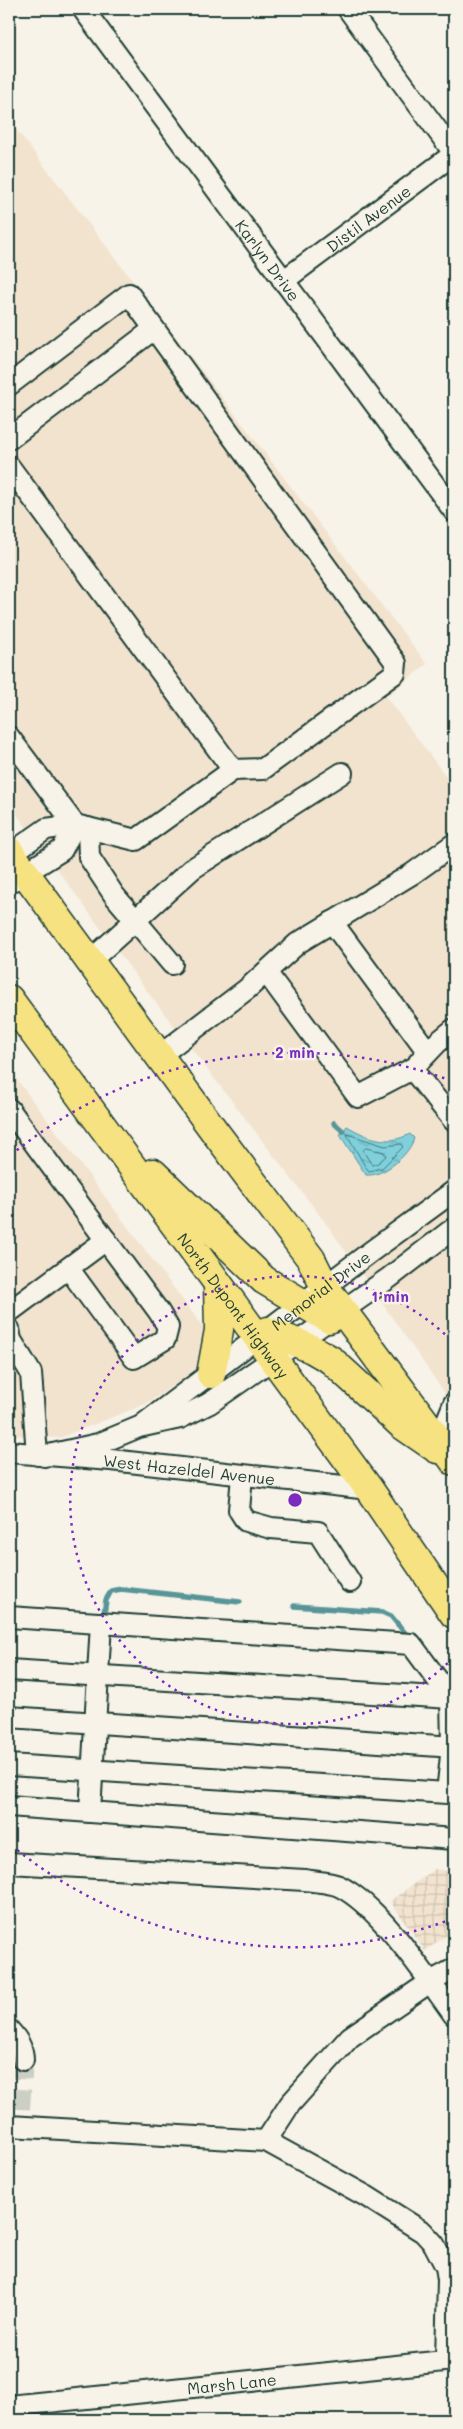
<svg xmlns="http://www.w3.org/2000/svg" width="463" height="2429" viewBox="0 0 463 2429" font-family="Mali,sans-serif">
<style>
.built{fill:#f2e3cf}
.industrial{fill:url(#industrial-grid)}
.water{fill:url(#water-ripples);stroke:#599599}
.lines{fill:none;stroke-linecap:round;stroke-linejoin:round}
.shore{stroke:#467877;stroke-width:1}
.stream{stroke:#599599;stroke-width:5.5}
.minor-tunnel{stroke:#cccfc4;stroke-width:20;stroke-dasharray:20 10;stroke-linecap:butt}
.minor-casing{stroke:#1f3d34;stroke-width:24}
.highway-casing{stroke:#1f3d34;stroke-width:31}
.minor{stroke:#f7f3e8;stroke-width:20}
.highway{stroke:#f6e281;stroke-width:28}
.ring{fill:none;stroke:#7b2cbf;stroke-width:2.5;stroke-dasharray:2.5 5}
.labels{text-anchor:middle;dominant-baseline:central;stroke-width:5;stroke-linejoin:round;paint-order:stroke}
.street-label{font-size:16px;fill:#1f3d34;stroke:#f7f3e8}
.centre{fill:#7b2cbf;stroke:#f7f3e8;stroke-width:2.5}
.ring-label{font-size:15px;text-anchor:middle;font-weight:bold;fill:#7b2cbf;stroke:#f7f3e8;stroke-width:5;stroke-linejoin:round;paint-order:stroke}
</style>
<defs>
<pattern id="industrial-grid" width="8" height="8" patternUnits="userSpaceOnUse" patternTransform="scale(1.25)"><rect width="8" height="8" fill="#f2e3cf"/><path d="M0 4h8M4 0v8" fill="none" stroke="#cfc4b2"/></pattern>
<pattern id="water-ripples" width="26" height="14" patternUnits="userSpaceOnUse" patternTransform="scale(1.25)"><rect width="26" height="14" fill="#80d0dc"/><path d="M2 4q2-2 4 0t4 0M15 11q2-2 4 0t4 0" fill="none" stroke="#68aab3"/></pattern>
</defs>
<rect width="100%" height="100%" fill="#f7f3e8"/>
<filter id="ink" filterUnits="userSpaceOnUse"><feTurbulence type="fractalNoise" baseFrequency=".02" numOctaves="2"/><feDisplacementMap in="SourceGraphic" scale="10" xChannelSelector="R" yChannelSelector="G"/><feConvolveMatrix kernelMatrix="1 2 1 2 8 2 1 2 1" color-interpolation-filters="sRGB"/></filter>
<g filter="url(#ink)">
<!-- built -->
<path class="built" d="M9 120 427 664 386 697 454 787V1406L328 1226 150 995 9 804Z
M9 1069 209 1335 203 1361 188 1376 146 1404 59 1438 9 1435Z"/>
<!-- industrial -->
<path class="industrial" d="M435 1869 446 1871 454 1883V1930L425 1951 390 1901Z"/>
<!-- water -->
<path class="water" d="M347 1126C368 1138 387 1146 410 1134L414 1138C410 1154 384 1177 366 1175L340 1135Z"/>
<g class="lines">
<!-- shore -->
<path class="shore" d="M347 1134 385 1146 401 1144 403 1147 382 1168 369 1171 365 1166Z
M366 1148 384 1152 386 1156 378 1163 372 1165 363 1151Z"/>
<!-- stream -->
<path class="stream" d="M334 1123 343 1131
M294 1606 382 1612 391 1616 405 1633
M104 1614 106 1600 111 1591 121 1589 240 1602"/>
<!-- minor-tunnel -->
<path class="minor-tunnel" d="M20 2109 23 2060"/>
<!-- minor casing -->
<g class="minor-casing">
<g id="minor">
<path id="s1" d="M83 9 454 511"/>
<path d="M348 9 454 153"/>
<path id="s2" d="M283 281 454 154"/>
<path d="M9 385 129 294 396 663 395 673 263 769 233 770 136 840 75 825 46 829 9 855"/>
<path d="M9 439 154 329"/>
<path d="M9 466 233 770"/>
<path d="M9 737 75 825"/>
<path d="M88 828 89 857 114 895 172 964"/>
<path d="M9 883 62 850 75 825"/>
<path d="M332 922 428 1052"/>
<path d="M90 961 192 869 342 773"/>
<path d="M266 972 358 1097 412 1069 454 1121"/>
<path d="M159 1056 247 989 298 943 412 874 454 844"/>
<path d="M419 1062 437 1043 454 1029"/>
<path d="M9 1109 159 1312 168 1327 165 1339 134 1358 69 1269"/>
<path d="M9 1312 106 1240"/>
<path d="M9 1329 11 1340 31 1373 37 1455"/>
<path id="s3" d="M145 1423 369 1253 454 1191"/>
<path d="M439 1440 454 1403"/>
<path id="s4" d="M9 1452 111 1460 369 1489"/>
<path d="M44 1456 98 1444 139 1427 180 1418 210 1403 389 1278 454 1228"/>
<path d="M242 1476 239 1510 246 1521 271 1528 318 1532 350 1582"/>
<path d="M9 1617 411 1644 451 1698 452 1746 447 1793 9 1765"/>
<path d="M9 1670 451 1698"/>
<path d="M9 1717 454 1747"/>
<path d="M9 1806 454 1839"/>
<path d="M90 1812 101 1623"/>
<path d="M9 1863 305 1880C316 1882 330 1882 339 1886 380 1906 427 1978 454 2015"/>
<path d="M9 2030C17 2039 23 2047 23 2060"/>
<path d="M9 2126 266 2141 366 2196 423 2232 434 2244 446 2267 448 2279 446 2360"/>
<path d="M266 2141 290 2104 350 2037 430 1982 454 1969"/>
<path id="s5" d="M9 2406 454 2360"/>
</g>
</g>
<!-- highway casing -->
<g class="highway-casing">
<g id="highway">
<path d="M9 851 215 1132 311 1259 325 1287 454 1461"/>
<path id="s6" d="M9 999 369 1489 454 1614"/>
<path d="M153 1173 264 1280 329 1319"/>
<path d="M268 1331 312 1349 331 1360 402 1425 437 1449"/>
<path d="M211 1374 219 1330 218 1284"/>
</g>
</g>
<!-- minor -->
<use href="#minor" class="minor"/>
<!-- highway -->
<use href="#highway" class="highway"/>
</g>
</g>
<!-- distance rings -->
<g class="ring">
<path d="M453 1658A224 224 0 1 1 453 1342"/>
<path d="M452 1919A447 447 0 0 1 11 1845M11 1155A447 447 0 0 1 452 1081"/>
</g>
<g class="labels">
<!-- street labels -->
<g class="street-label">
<text stroke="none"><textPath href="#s2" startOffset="106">Distil Avenue</textPath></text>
<text stroke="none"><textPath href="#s1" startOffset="312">Karlyn Drive</textPath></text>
<text stroke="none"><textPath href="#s3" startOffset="220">Memorial Drive</textPath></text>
<text stroke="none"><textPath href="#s6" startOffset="380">North Dupont Highway</textPath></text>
<text stroke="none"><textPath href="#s4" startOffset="181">West Hazeldel Avenue</textPath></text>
<text stroke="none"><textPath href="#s5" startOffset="224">Marsh Lane</textPath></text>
</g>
</g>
<circle cx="295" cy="1500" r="8" class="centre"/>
<g class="ring-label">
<text x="295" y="1058">2 min</text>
<text x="390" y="1302">1 min</text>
</g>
<!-- margin -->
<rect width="463" height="2429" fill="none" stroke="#f7f3e8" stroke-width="30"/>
<rect x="15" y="15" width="433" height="2399" fill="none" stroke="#1f3d34" stroke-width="2" filter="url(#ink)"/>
</svg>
